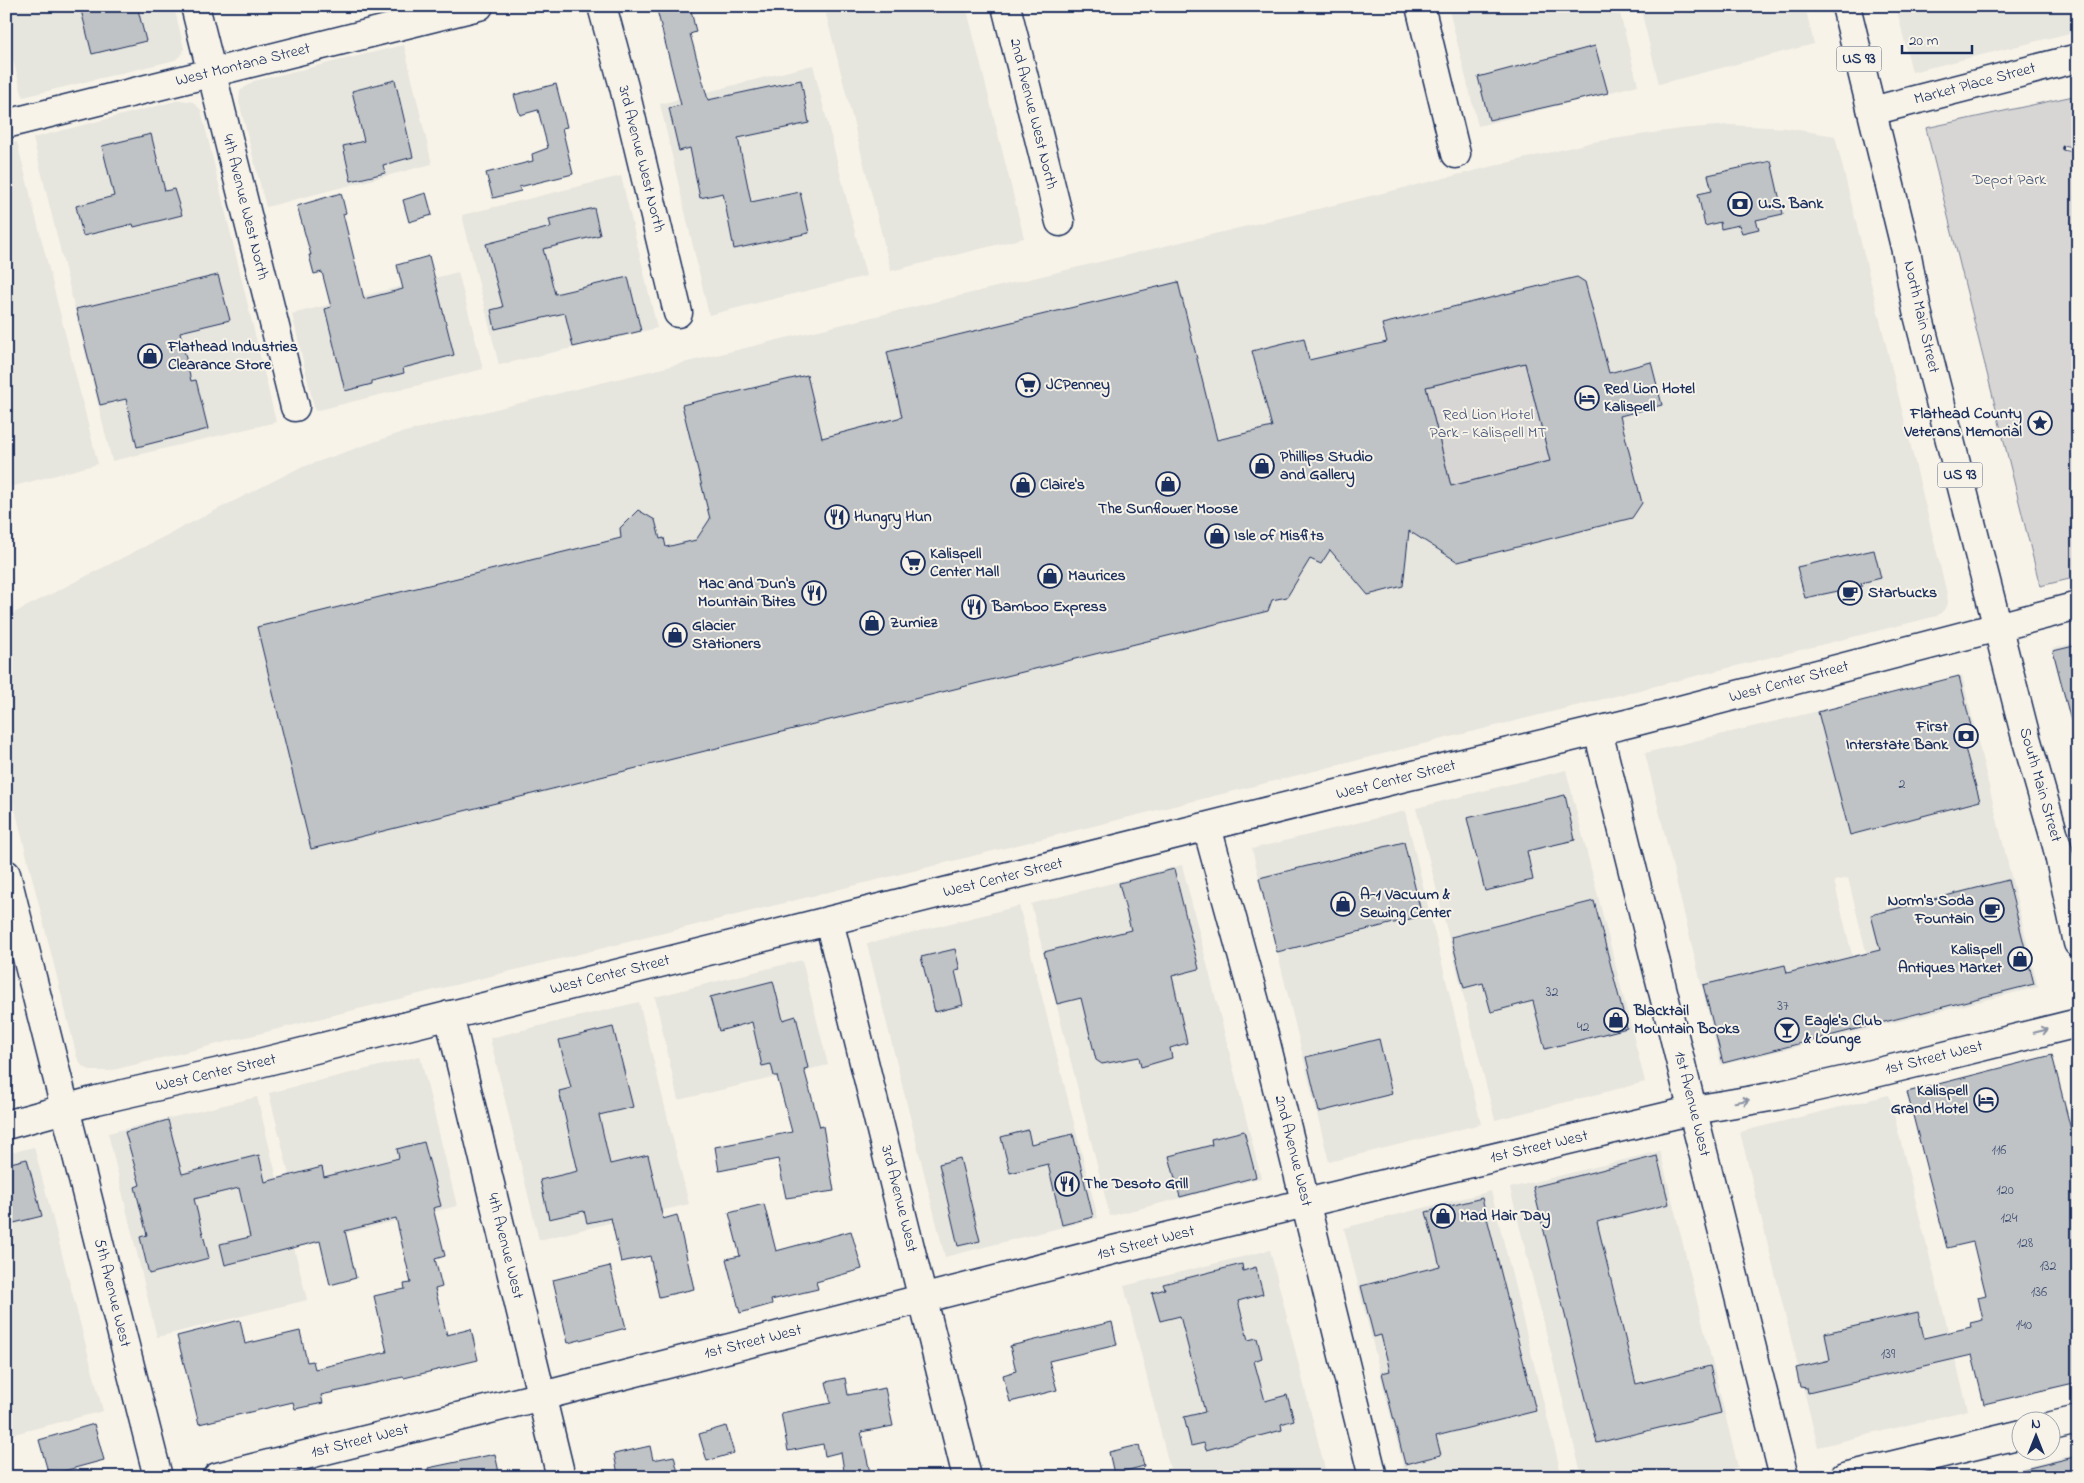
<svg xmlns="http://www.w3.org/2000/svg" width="2084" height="1483" viewBox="0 0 2084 1483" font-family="'Indie Flower',sans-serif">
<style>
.built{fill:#e6e5de}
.green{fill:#d7d6d4;stroke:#798299}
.building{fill:#c0c3c5;stroke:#1b2f5e;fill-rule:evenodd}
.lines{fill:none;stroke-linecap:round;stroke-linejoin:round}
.minor-casing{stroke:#1b2f5e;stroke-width:31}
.major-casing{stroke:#1b2f5e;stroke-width:31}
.minor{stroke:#f7f3e8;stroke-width:28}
.major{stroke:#f7f3e8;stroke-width:28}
.rail-casing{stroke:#1b2f5e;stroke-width:5.5}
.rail{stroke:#f7f3e8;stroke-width:4;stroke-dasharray:11;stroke-linecap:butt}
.oneway{stroke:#8991a3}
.labels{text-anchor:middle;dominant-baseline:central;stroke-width:4;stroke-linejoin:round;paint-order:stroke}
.number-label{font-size:14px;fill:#445478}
.shield{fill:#f7f3e8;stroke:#5d6a87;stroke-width:1}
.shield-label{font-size:15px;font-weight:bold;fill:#1b2f5e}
.street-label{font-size:16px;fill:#1b2f5e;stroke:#f7f3e8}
.park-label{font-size:16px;fill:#415076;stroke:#f7f3e8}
.poi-label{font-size:16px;font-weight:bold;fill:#1b2f5e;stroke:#f7f3e8;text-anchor:start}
</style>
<rect width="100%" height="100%" fill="#f7f3e8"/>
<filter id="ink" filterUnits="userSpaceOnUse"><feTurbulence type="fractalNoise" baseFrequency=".02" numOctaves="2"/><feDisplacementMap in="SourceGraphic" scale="10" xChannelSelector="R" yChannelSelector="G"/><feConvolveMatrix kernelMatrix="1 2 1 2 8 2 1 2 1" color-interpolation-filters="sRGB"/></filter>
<g filter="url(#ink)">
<!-- built -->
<path class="built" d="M6 6H174L184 49 182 54 175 60 23 97 6 34Z
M824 6H966L1024 238 891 271Z
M1448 6H1618L1638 85 1478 126Z
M1640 6H1805L1814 44 1659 84Z
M1896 6H2078V31L1912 72Z
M404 45 432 164 266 207 239 102 240 91 254 81Z
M813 65 866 276 709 315 660 104Z
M180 100 193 102 201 110 276 422 112 461 33 138Z
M1729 125 1786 128 1835 136 1947 594 1948 603 1943 611 1937 616 109 1071H92L82 1066 77 1057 6 773V617L297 469 397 434 568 391 1593 142 1680 129Z
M17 142 98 464 6 488V145Z
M621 176 657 328 499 365 462 215Z
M458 272 483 369 315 411 292 314Z
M2078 642V752L2052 649Z
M1962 676 2038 987 1884 1025 1848 878 1834 881 1870 1029 1721 1065 1645 753Z
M1566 770 1645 1082 1495 1120 1416 808Z
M1405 811 1481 1124 1329 1162 1252 849Z
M1182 865 1261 1178 1110 1216 1031 904Z
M1019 906 1098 1218 945 1257 867 944Z
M802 960 828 1065 678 1100 655 997Z
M639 1002 689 1204 539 1240 490 1038Z
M420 1056 457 1206 306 1243 269 1093Z
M1889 1095 1968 1410 1818 1447 1740 1132Z
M257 1097 307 1300 157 1337 108 1133Z
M34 1147 103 1411 6 1436V1154Z
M1660 1151 1738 1467 1699 1477H1582L1510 1188Z
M1491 1191 1562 1477H1406L1344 1228Z
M1270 1250 1327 1477H1172L1124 1286Z
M2078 1454V1477H1999L1998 1474Z"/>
<!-- green -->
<path class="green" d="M2078 95V577L2040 586 1926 128Z
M1525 363 1550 461 1451 486 1426 387Z"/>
<!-- building -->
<path class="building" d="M80 6H137L146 41 92 54Z
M656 6H690L696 32 690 34 708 100 801 80 809 123 738 138 751 202 800 192 809 233 734 249 723 193 700 198 690 148 679 151 669 108 681 105Z
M1595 46 1608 93 1489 120 1478 77Z
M395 80 413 157 383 165 385 173 351 181 343 146 364 141 352 91Z
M556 84 567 127 562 128 573 174 519 187 521 191 493 198 486 173 533 161 532 154 548 148 538 110 520 115 514 95Z
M151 134 165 191 174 189 182 215 134 227 133 224 83 236 76 206 114 196 102 146Z
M1771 161 1783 214 1756 220 1759 229 1742 233 1739 225 1721 229 1720 222 1705 226 1698 194 1712 191 1708 175Z
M341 193 346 213 343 214 364 299 403 289 397 265 429 256 454 355 403 368 404 373 372 381V384L345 391 325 309 331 307 322 272 314 274 309 255H311L297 206Z
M426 193 432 215 409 222 403 200Z
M594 208 600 235 543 249 555 294 628 277 641 331 573 347 565 313 495 329 491 310 503 307 486 244 551 227 549 219Z
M218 275 230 320 180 332 191 381 196 380 208 429 137 447 126 399 100 405 76 309Z
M1577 277 1585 282 1609 373 1651 362 1662 405 1620 416 1642 503 1632 518 1458 562 1409 531 1403 586 1368 595 1330 550 1321 564 1310 559 1287 597 1272 600 1268 611 311 849 257 627 621 538 620 528 638 510 655 520 660 539 664 538 666 547 696 540 710 519 682 405 807 375 822 438 902 417 887 352 1178 282 1217 440 1272 427 1252 351 1304 338 1309 360 1387 342 1382 324ZM1525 363 1550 461 1451 486 1426 387Z
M1874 550 1881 578 1861 583 1862 586 1805 598 1797 567Z
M2078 645V720L2071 721 2053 651Z
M1959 676 1975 743 1964 745 1980 801 1850 835 1818 712Z
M1565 795 1575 840 1527 851 1533 880 1485 891 1467 818Z
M1404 842 1422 916 1277 952 1259 878Z
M1174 869 1199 969 1172 976 1187 1043 1170 1048 1172 1058 1141 1067 1139 1057 1102 1064 1096 1060 1081 998 1057 1004 1044 952 1131 930 1119 883Z
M2008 880 2034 984 1723 1063 1703 985 1785 965 1787 973 1880 950 1871 915Z
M1594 901 1627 1028 1545 1049 1533 1001 1491 1012 1483 983 1464 988 1451 937Z
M955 949 960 970 955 971 963 1005 935 1012 921 957Z
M773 981 783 1020 796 1016 808 1068 804 1069 820 1127 823 1126 834 1191 786 1198 778 1159 719 1171 715 1147 792 1132 777 1076H774L771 1064 762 1066 752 1022 719 1031 710 997Z
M613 1027 633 1107 599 1115 610 1164 648 1155 663 1219 677 1215 694 1289 659 1297 650 1256 621 1262 611 1218 587 1223 584 1211 549 1219 540 1180 578 1171 559 1091 571 1088 559 1040Z
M1379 1039 1392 1094 1319 1112 1306 1057Z
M2052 1055 2078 1157V1382L1984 1404 1972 1355 1808 1393 1807 1388 1800 1387 1796 1368 1830 1360 1825 1333 1918 1312 1924 1338 1971 1327 1970 1323 1983 1320 1978 1297 1986 1295 1973 1242 1947 1248 1907 1092Z
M168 1120 182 1174 259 1155 265 1182 322 1167 324 1177 399 1158 397 1149 424 1142 441 1206 433 1208 445 1256 435 1259 442 1287 435 1289 447 1335 471 1329 478 1360 404 1378 403 1377 321 1395 323 1403 295 1409 293 1402 199 1424 177 1336 240 1320 245 1344 300 1331 307 1362 313 1361 315 1369 387 1352 374 1296 405 1289 404 1284 411 1283 396 1218 345 1231 356 1278 330 1285 320 1241 225 1265 220 1244 250 1237 239 1188 194 1199 209 1258 149 1274 140 1237 147 1235 135 1187 140 1185 125 1132Z
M1028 1130 1031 1144 1073 1134 1093 1217 1062 1225 1048 1164 1010 1173 1001 1137Z
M1244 1131 1256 1177 1180 1197 1169 1156 1212 1145 1211 1139Z
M1657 1156 1669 1204 1597 1222 1636 1384 1710 1366 1721 1413 1597 1443 1533 1187Z
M960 1158 980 1241 958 1246 939 1164Z
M27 1159 42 1216 6 1225V1164Z
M1482 1198 1536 1411 1436 1436 1441 1455 1405 1464 1382 1373 1390 1371 1381 1335 1374 1337 1361 1286 1440 1266 1426 1212Z
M764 1204 776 1251 851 1231 862 1269 816 1282 818 1289 771 1300 772 1304 740 1313 726 1259 740 1256 729 1213Z
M1242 1264 1243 1271 1256 1267 1263 1294 1238 1301 1248 1340 1257 1338 1262 1358 1254 1361 1265 1401 1287 1395 1294 1420 1281 1424 1282 1430 1206 1450 1204 1443 1191 1446 1184 1417 1205 1412 1180 1316 1160 1321 1152 1293 1165 1289 1163 1284Z
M610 1266 626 1328 568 1343 553 1280Z
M1112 1322 1117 1345 1049 1361 1057 1390 1010 1402 1003 1375 1016 1371 1010 1346Z
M845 1378 848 1395 885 1388 893 1426 861 1432 871 1477H845L841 1452 825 1456 823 1444 788 1451 781 1413 831 1403 826 1382Z
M94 1424 104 1460 49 1475 39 1440Z
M726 1426 734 1453 707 1461 699 1434Z
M1139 1445 1144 1466 1114 1474 1109 1452Z
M650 1446 653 1460 674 1456 679 1477H617V1469L614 1454Z
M495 1454 500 1477H429L428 1468Z
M2078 1456V1477H2022L2021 1470Z"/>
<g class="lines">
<!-- minor casing -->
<g class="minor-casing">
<path id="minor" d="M195 6 295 407
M602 6 624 87 678 313
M1006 6 1060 222
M1420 6 1456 154
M1872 111 2078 58
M6 124 479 6
M1598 731 1784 1477
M1207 827 1264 1035 1373 1477
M6 874 158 1477
M829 921 967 1477
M449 1015 561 1477
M6 1125 97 1100 255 1064 1405 777 1630 723 2078 606
M2052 1426 2078 1420
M217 1477 542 1396 1113 1250 1408 1178 1694 1110 1776 1096 1847 1080 2078 1023
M1844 1477 2022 1434"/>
</g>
<!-- major casing -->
<g class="major-casing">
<path id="major" d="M1846 6 1907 255 1917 311 2025 734 2057 846 2078 943"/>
</g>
<!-- minor -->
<use href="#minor" class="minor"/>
<!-- major -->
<use href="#major" class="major"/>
<!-- rail casing -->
<g class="rail-casing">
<path id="rail" d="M2064 148 2078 150"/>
</g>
<!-- rail -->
<use href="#rail" class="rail"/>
</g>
<!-- one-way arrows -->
<defs><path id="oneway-shaft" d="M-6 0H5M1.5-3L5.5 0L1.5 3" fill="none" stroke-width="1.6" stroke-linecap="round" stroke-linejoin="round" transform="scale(1.25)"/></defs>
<g class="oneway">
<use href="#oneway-shaft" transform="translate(2041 1031) rotate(-14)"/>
<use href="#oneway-shaft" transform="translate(1742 1101) rotate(-9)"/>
</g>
</g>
<!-- icons -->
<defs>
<g id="bank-ring" transform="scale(1.25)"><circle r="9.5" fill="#f7f3e8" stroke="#1b2f5e" stroke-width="1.5"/><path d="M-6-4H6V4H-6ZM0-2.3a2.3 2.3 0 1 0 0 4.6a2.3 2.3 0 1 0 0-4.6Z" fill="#1b2f5e"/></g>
<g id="shop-ring" transform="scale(1.25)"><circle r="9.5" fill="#f7f3e8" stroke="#1b2f5e" stroke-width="1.5"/><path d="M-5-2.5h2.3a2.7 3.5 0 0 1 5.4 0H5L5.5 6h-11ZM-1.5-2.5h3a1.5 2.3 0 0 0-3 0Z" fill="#1b2f5e"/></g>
<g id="supermarket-ring" transform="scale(1.25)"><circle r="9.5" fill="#f7f3e8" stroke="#1b2f5e" stroke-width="1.5"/><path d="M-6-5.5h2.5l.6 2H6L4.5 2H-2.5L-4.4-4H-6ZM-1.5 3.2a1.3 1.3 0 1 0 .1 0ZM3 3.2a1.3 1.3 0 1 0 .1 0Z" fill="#1b2f5e"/></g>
<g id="hotel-ring" transform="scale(1.25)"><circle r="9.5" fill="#f7f3e8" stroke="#1b2f5e" stroke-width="1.5"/><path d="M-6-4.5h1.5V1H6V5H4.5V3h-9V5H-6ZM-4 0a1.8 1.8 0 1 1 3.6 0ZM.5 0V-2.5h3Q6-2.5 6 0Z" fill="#1b2f5e"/></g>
<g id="sight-ring" transform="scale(1.25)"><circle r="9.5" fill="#f7f3e8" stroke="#1b2f5e" stroke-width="1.5"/><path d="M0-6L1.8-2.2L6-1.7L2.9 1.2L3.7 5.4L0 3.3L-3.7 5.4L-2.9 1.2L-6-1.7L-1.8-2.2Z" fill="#1b2f5e"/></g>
<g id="restaurant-ring" transform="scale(1.25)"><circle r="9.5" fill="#f7f3e8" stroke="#1b2f5e" stroke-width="1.5"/><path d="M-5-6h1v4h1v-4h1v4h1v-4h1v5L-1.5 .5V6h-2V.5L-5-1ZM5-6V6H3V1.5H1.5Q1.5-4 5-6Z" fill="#1b2f5e"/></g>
<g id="cafe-ring" transform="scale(1.25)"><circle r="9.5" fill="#f7f3e8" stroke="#1b2f5e" stroke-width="1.5"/><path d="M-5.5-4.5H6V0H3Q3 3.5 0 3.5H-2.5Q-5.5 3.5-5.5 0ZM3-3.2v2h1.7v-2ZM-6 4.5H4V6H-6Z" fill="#1b2f5e"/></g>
<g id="bar-ring" transform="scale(1.25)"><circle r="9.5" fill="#f7f3e8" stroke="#1b2f5e" stroke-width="1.5"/><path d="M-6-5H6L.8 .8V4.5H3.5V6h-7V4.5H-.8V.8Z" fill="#1b2f5e"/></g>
</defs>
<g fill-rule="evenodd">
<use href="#bank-ring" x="1740" y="204"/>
<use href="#shop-ring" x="150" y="356"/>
<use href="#supermarket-ring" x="1028" y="385"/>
<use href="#hotel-ring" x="1587" y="398"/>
<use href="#sight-ring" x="2040" y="423"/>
<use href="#shop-ring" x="1262" y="466"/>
<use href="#shop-ring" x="1168" y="484"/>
<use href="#shop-ring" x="1023" y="485"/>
<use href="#restaurant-ring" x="837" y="517"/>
<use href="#shop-ring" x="1217" y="536"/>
<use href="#supermarket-ring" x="913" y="563"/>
<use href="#shop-ring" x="1050" y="576"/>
<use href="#restaurant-ring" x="814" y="593"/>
<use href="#cafe-ring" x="1850" y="593"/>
<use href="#restaurant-ring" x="974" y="607"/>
<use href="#shop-ring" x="872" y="623"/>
<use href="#shop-ring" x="675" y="635"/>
<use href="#bank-ring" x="1966" y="736"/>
<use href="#shop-ring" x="1343" y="904"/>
<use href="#cafe-ring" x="1992" y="910"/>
<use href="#shop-ring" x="2020" y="959"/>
<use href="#shop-ring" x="1616" y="1020"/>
<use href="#bar-ring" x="1787" y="1030"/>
<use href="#hotel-ring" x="1986" y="1100"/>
<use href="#restaurant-ring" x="1067" y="1184"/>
<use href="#shop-ring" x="1443" y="1216"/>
</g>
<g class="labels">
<!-- number labels -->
<g class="number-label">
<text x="1902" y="784">2</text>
<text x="1552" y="992">32</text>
<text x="1783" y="1006">37</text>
<text x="1583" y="1027">42</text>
<text x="1999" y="1150">116</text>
<text x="2005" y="1190">120</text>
<text x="2009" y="1218">124</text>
<text x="2025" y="1243">128</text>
<text x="2048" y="1266">132</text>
<text x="2039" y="1292">136</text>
<text x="2024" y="1325">140</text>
<text x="1888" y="1354">139</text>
</g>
<!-- shield labels -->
<g class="shield">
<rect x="1836.5" y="46.5" width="45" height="25" rx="4"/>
<rect x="1937.5" y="462.5" width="45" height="25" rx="4"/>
</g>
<g class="shield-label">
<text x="1859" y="59">US 93</text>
<text x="1960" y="475">US 93</text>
</g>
<!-- street labels -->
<g class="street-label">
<text transform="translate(243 65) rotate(-14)">West Montana Street</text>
<text transform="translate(1975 84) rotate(-15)">Market Place Street</text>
<text transform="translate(1033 114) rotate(76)">2nd Avenue West North</text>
<text transform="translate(641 159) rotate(76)">3rd Avenue West North</text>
<text transform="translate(245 207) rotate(76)">4th Avenue West North</text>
<text transform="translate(1921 317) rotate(77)">North Main Street</text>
<text transform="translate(1789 682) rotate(-15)">West Center Street</text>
<text transform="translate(1396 780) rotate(-14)">West Center Street</text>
<text transform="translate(2040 785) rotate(74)">South Main Street</text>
<text transform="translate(1003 878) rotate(-14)">West Center Street</text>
<text transform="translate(610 975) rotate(-14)">West Center Street</text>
<text transform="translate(1934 1058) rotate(-14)">1st Street West</text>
<text transform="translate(216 1073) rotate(-13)">West Center Street</text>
<text transform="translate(1692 1104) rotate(76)">1st Avenue West</text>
<text transform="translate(1539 1147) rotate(-13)">1st Street West</text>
<text transform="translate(1293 1151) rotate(76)">2nd Avenue West</text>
<text transform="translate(899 1199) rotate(76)">3rd Avenue West</text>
<text transform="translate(1146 1243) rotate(-14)">1st Street West</text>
<text transform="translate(505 1246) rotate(76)">4th Avenue West</text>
<text transform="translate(112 1293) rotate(76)">5th Avenue West</text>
<text transform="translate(753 1342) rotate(-14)">1st Street West</text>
<text transform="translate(360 1441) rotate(-14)">1st Street West</text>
</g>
<!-- park labels -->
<g class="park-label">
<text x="2009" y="180">Depot Park</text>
<text x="1488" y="415">Red Lion Hotel<tspan x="1488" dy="18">Park - Kalispell MT</tspan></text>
</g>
<!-- poi labels -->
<g class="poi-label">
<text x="1758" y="204">U.S. Bank</text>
<text x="168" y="347">Flathead Industries<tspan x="168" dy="18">Clearance Store</tspan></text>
<text x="1046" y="385">JCPenney</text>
<text x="1604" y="389">Red Lion Hotel<tspan x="1604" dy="18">Kalispell</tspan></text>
<text x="2022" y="414" text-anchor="end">Flathead County<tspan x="2022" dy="18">Veterans Memorial</tspan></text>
<text x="1280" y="457">Phillips Studio<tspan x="1280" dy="18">and Gallery</tspan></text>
<text x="1040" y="485">Claire's</text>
<text x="1168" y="509" text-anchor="middle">The Sunflower Moose</text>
<text x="854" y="517">Hungry Hun</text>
<text x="1234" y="536">Isle of Misfits</text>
<text x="930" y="554">Kalispell<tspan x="930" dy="18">Center Mall</tspan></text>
<text x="1068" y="576">Maurices</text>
<text x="796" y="584" text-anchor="end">Mac and Dun's<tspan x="796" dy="18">Mountain Bites</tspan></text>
<text x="1868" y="593">Starbucks</text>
<text x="992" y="607">Bamboo Express</text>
<text x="890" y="623">Zumiez</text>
<text x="692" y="626">Glacier<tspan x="692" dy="18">Stationers</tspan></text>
<text x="1948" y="727" text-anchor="end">First<tspan x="1948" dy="18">Interstate Bank</tspan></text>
<text x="1360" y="895">A-1 Vacuum &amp;<tspan x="1360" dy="18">Sewing Center</tspan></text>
<text x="1974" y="901" text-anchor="end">Norm's Soda<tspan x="1974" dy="18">Fountain</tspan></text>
<text x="2002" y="950" text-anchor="end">Kalispell<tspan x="2002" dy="18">Antiques Market</tspan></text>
<text x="1634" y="1011">Blacktail<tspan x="1634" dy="18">Mountain Books</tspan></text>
<text x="1804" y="1021">Eagle's Club<tspan x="1804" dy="18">&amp; Lounge</tspan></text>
<text x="1968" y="1091" text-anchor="end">Kalispell<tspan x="1968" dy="18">Grand Hotel</tspan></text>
<text x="1084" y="1184">The Desoto Grill</text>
<text x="1460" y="1216">Mad Hair Day</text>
</g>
</g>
<!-- margin -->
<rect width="2084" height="1483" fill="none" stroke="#f7f3e8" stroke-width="25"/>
<rect x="12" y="12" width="2059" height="1458" fill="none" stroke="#1b2f5e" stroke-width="2" filter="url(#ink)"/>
<!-- north arrow -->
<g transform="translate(2036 1436)"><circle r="24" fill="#f7f3e8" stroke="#9fa5b1"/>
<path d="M0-4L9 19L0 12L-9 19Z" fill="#1b2f5e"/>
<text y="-8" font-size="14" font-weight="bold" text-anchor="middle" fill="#1b2f5e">N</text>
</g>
<!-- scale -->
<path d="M1902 45v8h70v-8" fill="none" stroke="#1b2f5e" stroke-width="2.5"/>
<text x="1909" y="45" font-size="15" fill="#1b2f5e" stroke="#f7f3e8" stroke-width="4" paint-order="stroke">20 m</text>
</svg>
